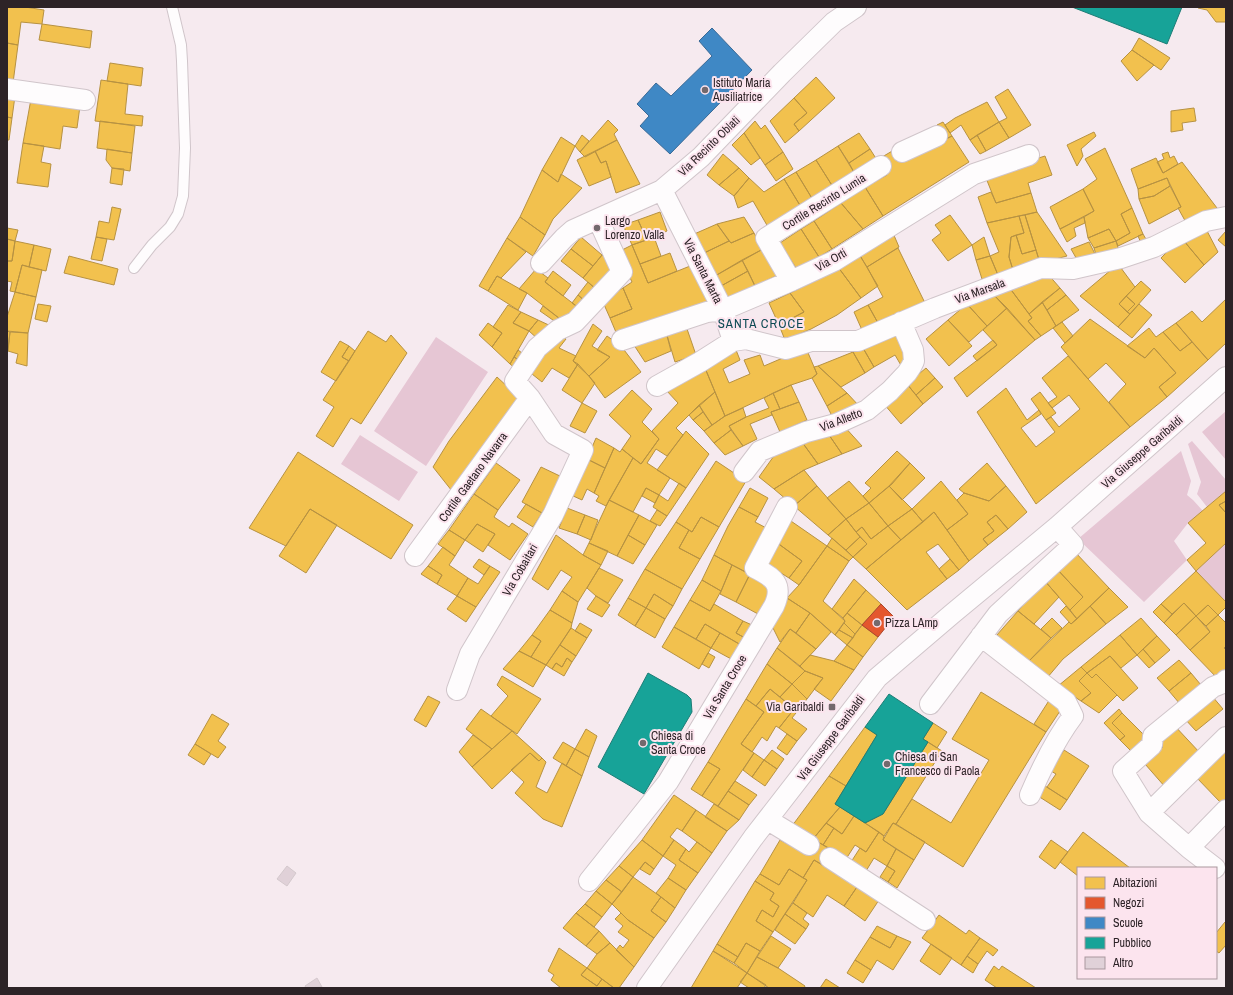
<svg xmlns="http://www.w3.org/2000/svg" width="1233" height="995" viewBox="0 0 1233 995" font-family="'Archivo Narrow',sans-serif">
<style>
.green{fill:#e6c6d4}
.homes{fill:#f2c14e;stroke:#b79242}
.shops{fill:#e4572e;stroke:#ad472c}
.schools{fill:#3f88c5;stroke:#3a6a96}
.public{fill:#17a398;stroke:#1e7d76}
.building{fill:#e0d1d8;stroke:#d4c9cd}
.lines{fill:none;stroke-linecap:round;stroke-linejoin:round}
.lane-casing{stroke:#d0c5ca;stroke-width:12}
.street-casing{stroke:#d0c5ca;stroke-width:22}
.lane{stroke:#fefcfd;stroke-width:10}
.street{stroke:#fefcfd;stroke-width:20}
.poi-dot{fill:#73696d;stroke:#fce4ee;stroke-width:1.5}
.labels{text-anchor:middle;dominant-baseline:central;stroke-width:4;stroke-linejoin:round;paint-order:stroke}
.poi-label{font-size:12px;fill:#2d2327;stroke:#fce4ee;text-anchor:start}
.street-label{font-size:12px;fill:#2d2327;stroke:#fce4ee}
.neighbourhood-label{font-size:13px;letter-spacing:1px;fill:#0c4953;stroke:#fce4ee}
</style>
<rect width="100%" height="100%" fill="#f6eaef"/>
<!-- green -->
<path class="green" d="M436 337 488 372 426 466 374 431Z
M1226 411V460L1202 432Z
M360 435 418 472 399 501 341 464Z
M1192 441 1226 480V491L1207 507 1197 494 1201 482 1188 444Z
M1181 451 1191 481 1187 495 1193 500 1203 511 1188 523 1174 541 1187 560 1144 602 1078 539Z
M1226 543V602L1196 571Z"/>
<!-- homes -->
<path class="homes" d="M7 7H25L44 10 42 24 21 22 18 45 7 43Z
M1198 7H1226V22H1216L1207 10 1198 8Z
M42 24 92 31 90 48 39 40Z
M1139 38 1170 58 1161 70 1132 50Z
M7 43 18 45 13 83 7 82Z
M1132 50 1154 65 1137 81 1121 61Z
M110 63 143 68 141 86 107 81Z
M816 77 835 98 799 131 794 124 807 113 794 98Z
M101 80 128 84 125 114 143 116 142 126 95 121Z
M1008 89 1031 125 1009 138 999 122 1007 118 995 97Z
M7 94 15 96 12 118 7 117Z
M794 98 807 113 794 124 799 131 785 143 770 121Z
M31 99 80 106 77 128 63 126 60 149 23 143Z
M987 102 999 122 970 140 961 125 950 133 945 125 955 118Z
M1194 108 1196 121 1182 123 1183 130 1171 132V111Z
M7 117 12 118 9 140H7Z
M608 120 618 130 614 134 617 140 585 157 580 152Z
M100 121 135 126 132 153 97 148Z
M755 121 761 129 765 125 783 152 765 165 744 133Z
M943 122 952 136 946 139 937 125Z
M999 122 1009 138 986 151 977 135Z
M1094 132 1096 136 1081 149 1083 156 1077 166 1067 145Z
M744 133 760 158 751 165 732 145Z
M859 133 870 149 849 163 838 146Z
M582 135 589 141 580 152 575 146Z
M977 135 986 151 980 154 970 140Z
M952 136 969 162 883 216 865 187 887 175 877 160 899 147 906 158Z
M561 137 575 146 558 182 542 170Z
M617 140 640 184 616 193 606 161 601 163 595 151Z
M23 143 44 146 41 162 51 164 48 187 17 183Z
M838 146 855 174 833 187 816 160Z
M1105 148 1132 208 1121 214 1130 233 1116 241 1109 229 1088 238 1084 217 1094 211 1083 189 1097 179 1085 159Z
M107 149 132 153 130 171 112 168 106 160Z
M870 149 877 160 855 174 849 163Z
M595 151 601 163 606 161 611 177 589 186 577 160Z
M783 152 793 169 776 181 765 165Z
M1168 152 1170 158 1174 156 1178 164 1163 173 1157 162 1164 159 1162 154Z
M723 154 739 168 719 185 707 175Z
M1045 156 1052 175 1028 183 1031 193 996 203 986 178 997 171Z
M1156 158 1163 173 1182 162 1217 208 1188 226 1178 208 1181 207 1167 178 1138 189 1131 169Z
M816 160 833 187 813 200 796 172Z
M112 168 124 169 122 185 110 183Z
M739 168 749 178 734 196 719 185Z
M542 170 558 182 561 174 582 188 553 219 545 235 520 217Z
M796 172 813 200 801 207 784 179Z
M749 178 764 192 784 179 801 207 768 227 753 201 738 208 734 196Z
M1167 178 1170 186 1154 196 1139 199 1138 189Z
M1170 186 1181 207 1149 224 1139 199 1154 196Z
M865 187 883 216 863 229 841 203Z
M1083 189 1094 211 1060 229 1050 207Z
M991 192 996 203 1031 193 1037 212 987 223 978 197Z
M841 203 863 229 832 249 814 221Z
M112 207 121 209 114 240 96 237 99 221 109 223Z
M1132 208 1143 234 1118 246 1116 241 1130 233 1121 214Z
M660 212 667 231 647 240 638 220Z
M1037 212 1067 256 1040 263 1025 215Z
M950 215 972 245 948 261 932 240 941 233 935 225Z
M1025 215 1036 250 1022 254 1016 235 1024 233 1019 216Z
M1019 216 1024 233 1011 237 1009 257 1013 270 998 275 990 256 999 252 987 223Z
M520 217 545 235 533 256 507 238Z
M744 217 754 233 731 243 717 224Z
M1084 217 1085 223 1074 228 1076 236 1067 242 1060 229Z
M638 220 647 240 632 245 623 225Z
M814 221 832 249 819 257 801 229Z
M717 224 729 241 702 254 692 235Z
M7 228 18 230 15 241 7 239V241Z
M801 229 819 257 798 271 780 243Z
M1109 229 1116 241 1094 248 1088 238Z
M1206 229 1218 252 1204 265 1184 241Z
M1226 231V247L1218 240Z
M754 233 763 249 715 276 702 254 729 241 731 243Z
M893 233 899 247 867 267 859 254Z
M1143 234 1147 241 1141 243 1138 236Z
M1016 235 1022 254 1036 250 1040 263 1013 270 1009 257 1011 237Z
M96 237 107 239 102 261 91 259Z
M581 237 602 255 593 266 571 249Z
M654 237 661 256 640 264 632 245Z
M984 237 990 256 976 260 972 245Z
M507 238 526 252 501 278 497 276 488 291 479 286Z
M7 239 15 241 12 261H7Z
M15 241 34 245 29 267 22 265 15 292 10 291 12 282 7 281V261H12Z
M1116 241 1119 251 1097 258 1094 248Z
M1184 241 1204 265 1185 283 1161 258 1171 248Z
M1089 242 1097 258 1079 263 1071 249Z
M34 245 51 249 46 271 29 267Z
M632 245 648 283 695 264 711 301 618 337 610 318 632 309 623 288 632 282 618 252Z
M898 248 925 303 878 323 868 305 883 297 867 267Z
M571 249 593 266 583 278 561 261Z
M763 249 778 275 755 286 742 260Z
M670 253 677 271 648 283 640 264Z
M859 254 878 286 861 298 838 267Z
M602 255 617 267 597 290 583 278Z
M69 256 118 269 114 285 64 273Z
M990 256 998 275 982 279 976 260Z
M742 260 748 271 721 286 715 276Z
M1118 264 1135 287 1119 304 1130 314 1118 327 1080 296Z
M22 265 42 270 36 297 15 292Z
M838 267 861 298 837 315 811 329 785 340 779 325 804 312 790 293 815 281Z
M536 269 548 278 545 282 579 308 564 322 527 293 519 289Z
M553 271 571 285 563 296 545 282Z
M748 271 755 286 727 299 721 286Z
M1046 272 1060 288 1029 314 1009 287Z
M497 276 527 293 518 310 488 291Z
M1141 281 1151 290 1130 314 1127 312 1135 304 1126 296Z
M588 282 597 290 586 302 578 295Z
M1009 287 1032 318 1028 321 1041 336 1035 340 993 294Z
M623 288 632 309 610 318 602 300Z
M1060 288 1066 295 1047 310 1042 302Z
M15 292 36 297 28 333 7 331V317Z
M790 293 804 312 779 325 769 303Z
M993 294 1007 308 987 326 967 304Z
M578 295 586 302 579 308 572 303Z
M1066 295 1079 310 1056 326 1047 310Z
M1126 296 1135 304 1127 312 1119 304Z
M1226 299V343L1208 360 1176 323 1192 311 1202 322Z
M1042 302 1056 326 1041 336 1028 321 1032 318 1029 314Z
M38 304 51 306 47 322 35 319Z
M967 304 987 326 969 342 948 320Z
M1139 304 1152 315 1132 338 1118 327Z
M508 305 521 312 513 323 529 331 510 364 492 347 502 333 493 327Z
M868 305 878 323 862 330 854 312Z
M543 306 564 322 560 325 540 311Z
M1007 308 1035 340 967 397 954 378 997 345 983 330Z
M521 312 538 320 529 331 513 323Z
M1090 319 1145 358 1154 348 1176 373 1159 387 1167 397 1130 427 1109 402 1126 384 1106 363 1088 379 1061 347Z
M538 320 553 327 539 340 529 331Z
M948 320 972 346 949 366 926 339Z
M1062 322 1073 336 1065 343 1053 328Z
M488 323 502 333 492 347 479 335Z
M1176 323 1192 342 1180 351 1163 332Z
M593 324 602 331 592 346 610 357 589 376 573 361Z
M686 326 696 355 675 362 666 332Z
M1149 328 1156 337 1163 332 1180 351 1192 342 1208 360 1167 397 1159 387 1176 373 1154 348 1145 358 1127 346Z
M7 331 10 332 7 356Z
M368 331 386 342 391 335 407 353 361 424 351 418 333 447 316 436 334 407 323 400Z
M10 332 28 333 27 366 16 363 18 354 8 351Z
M666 332 671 351 645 362 632 342Z
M901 333 911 356 902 367 895 355 874 367 863 348Z
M562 335 566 339 559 348 576 356 573 361 578 364 569 378 552 368 542 382 527 370Z
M607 336 621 346 641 372 605 398 589 376 610 357 597 350Z
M993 340 997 345 977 361 973 356Z
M340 341 349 346 342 357 349 361 336 381 321 372Z
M349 346 355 351 349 361 342 357Z
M806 348 817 374 812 378 791 385 725 416 705 368 736 350 740 360 723 369 729 383 750 374 744 360 760 355 764 366Z
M863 348 874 367 865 373 853 352Z
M518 350 526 356 522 362 514 357Z
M853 352 865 373 841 387 818 366Z
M1068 356 1130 427 1036 504 977 412 1006 388 1027 420 1039 410 1041 414 1021 428 1036 447 1055 432 1046 420 1051 417 1059 427 1080 409 1069 395 1052 408 1048 403 1057 397 1042 378Z
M514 357 522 362 515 368 510 364Z
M578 364 595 383 582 403 562 390Z
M818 366 847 393 827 406 812 378 817 374 814 367Z
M705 368 715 392 689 415 676 428 683 435 667 456 656 449 647 463 670 478 659 495 646 488 633 512 609 500 633 458 641 464 659 439 652 431 678 403 666 390Z
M926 368 935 378 916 395 907 384Z
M497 377 510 389 521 401 452 491 433 467 449 441Z
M935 378 943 387 923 404 916 395Z
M907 384 923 404 901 424 884 404Z
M791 385 799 402 780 409 773 393Z
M632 390 652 409 642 422 659 439 641 464 622 449 631 436 609 415Z
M715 392 725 416 712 425 699 405Z
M1040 392 1056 413 1046 420 1031 399Z
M773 393 780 409 771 412 772 415 750 424 757 439 743 446 729 426 746 417 769 408 764 398Z
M847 393 860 407 834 420 827 406Z
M799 402 807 420 780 432 771 412Z
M582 403 597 411 585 433 570 426Z
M699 405 703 412 693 420 689 415Z
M743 408 746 417 729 426 731 430 714 443 704 431 725 416Z
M703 412 712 425 704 431 693 420Z
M843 425 862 446 842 454 827 432Z
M731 430 743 446 725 455 714 443Z
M686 431 709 454 686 488 657 470Z
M827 432 842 454 818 464 802 442Z
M596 438 614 448 605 468 587 459Z
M802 442 818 464 804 470 774 489 759 477 776 453Z
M614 448 620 452 622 449 633 458 606 506 596 501 599 496 594 493Z
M897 451 910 463 892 484 869 503 863 496 871 488 865 483Z
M298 452 413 525 391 559 310 509 286 546 249 528Z
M587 459 605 468 594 493 587 489 582 500 571 495Z
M716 461 746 481 719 527 701 517 692 532 676 522Z
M496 463 520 480 498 510 474 494Z
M910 463 925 478 902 500 889 486Z
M987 463 1006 486 989 501 964 493 959 489Z
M541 467 562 477 542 513 522 502Z
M804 470 817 486 794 506 774 489Z
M849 481 869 503 846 519 827 498Z
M941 481 968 514 947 530 934 512 923 522 912 509Z
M679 483 686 488 667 516 653 507 659 495 668 501Z
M817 486 846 519 828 535 794 506Z
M889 486 912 509 888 526 869 503Z
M1006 486 1027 512 1008 529 996 515 987 522 994 531 983 539 988 545 969 561 947 530 968 514 957 500 964 493 989 501Z
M646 488 659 495 655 503 642 496Z
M750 488 768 498 758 517 739 507Z
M1226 491V501L1219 505 1226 513V543L1196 571 1187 560 1206 543 1188 523Z
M474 494 498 510 494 517 509 527 512 523 528 534 510 560 488 545 495 534 477 524 465 540 449 530Z
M609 500 639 515 617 556 589 543Z
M1226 501V513L1219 505Z
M869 503 888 526 871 539 862 527 856 532 846 519Z
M526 504 542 513 533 527 517 517Z
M739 507 758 517 755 522 770 530 747 573 714 555 728 526Z
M567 508 585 515 577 534 559 528Z
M310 509 337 525 306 573 279 556Z
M912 509 923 522 901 540 888 526Z
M657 510 667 516 660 526 650 521Z
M934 512 969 561 959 570 938 544 926 552 947 579 907 610 866 569Z
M585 515 598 520 591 540 577 534Z
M639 515 657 525 645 545 628 535Z
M996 515 1008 529 988 545 983 539 994 531 987 522Z
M701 517 719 527 700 559 679 548 689 530 692 532Z
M788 519 827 546 799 585 789 578 802 561 776 542Z
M846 519 860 537 846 550 828 535Z
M676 522 689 530 679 548 700 559 682 589 645 569Z
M477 524 495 534 483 552 465 540Z
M888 526 901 540 866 569 853 557 867 544 856 532 862 527 871 539Z
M449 530 465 540 455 556 438 544Z
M556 535 583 555 601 565 578 602 562 591 572 577 561 570 548 590 532 579Z
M628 535 645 545 633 564 617 556Z
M860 537 867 544 853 557 846 550Z
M832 538 853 557 849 561 827 546Z
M776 542 802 561 789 578 765 563Z
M589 543 608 551 601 565 583 555Z
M827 546 849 561 823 601 845 621 835 635 810 613 787 598 799 585Z
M443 547 455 556 449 565 468 578 457 596 437 584 442 575 428 566Z
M1074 551 1109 588 1077 619 1070 610 1083 597 1056 568Z
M714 555 732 565 721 591 702 580Z
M479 559 490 566 484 575 473 567Z
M950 559 959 570 947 579 939 569Z
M732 565 750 574 736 602 720 594Z
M428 566 442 575 437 584 421 574Z
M490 566 500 572 476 607 457 596 468 578 478 584Z
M599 568 623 580 608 603 596 596 587 588Z
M1056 568 1083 597 1070 610 1044 580Z
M645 569 682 589 673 606 654 594 646 608 628 598Z
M1196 571 1226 602V607L1218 615 1208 605 1196 616 1184 603 1172 614 1161 604Z
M750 574 773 587 758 614 736 602Z
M854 579 866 590 843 618 832 609Z
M702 580 721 591 710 611 690 600Z
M1044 580 1059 597 1034 624 1018 611Z
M1109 588 1128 607 1106 624 1090 606Z
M866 590 881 604 862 625 847 613Z
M562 591 578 602 572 623 550 610Z
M654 594 673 606 665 619 646 608Z
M457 596 476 607 466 622 447 609Z
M596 596 610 605 602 617 587 609Z
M628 598 646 608 635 626 618 615Z
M787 598 810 613 796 633 790 629 780 642 772 626Z
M690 600 710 611 714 604 743 621 736 633 745 638 741 645 705 624 696 639 674 627Z
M1184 603 1196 616 1176 635 1164 623Z
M1161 604 1172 614 1164 623 1153 612Z
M1208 605 1218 615 1206 626 1196 616Z
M1066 606 1077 619 1071 624 1060 612Z
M1090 606 1106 624 1063 659 1047 678 1028 662 1069 622 1071 624Z
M646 608 665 619 655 638 635 626Z
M550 610 572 623 571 628 546 665 531 657 541 641 532 635Z
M1018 611 1051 638 1028 662 996 636Z
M810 613 831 632 816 649 796 633Z
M847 613 862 625 855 634 844 623 845 621 843 618Z
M1218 615 1226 623V646L1224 648 1226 650V675L1220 681 1190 650 1210 632 1206 626Z
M1196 616 1210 632 1190 650 1176 635Z
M1052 618 1062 628 1051 638 1041 629Z
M1141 618 1157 636 1137 655 1120 635Z
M743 621 752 625 745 638 736 633Z
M580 623 592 630 587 638 575 631Z
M844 623 855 634 853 638 839 630Z
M705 624 720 633 711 648 696 639Z
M862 625 878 637 863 657 847 645Z
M674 627 711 648 699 669 662 647Z
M571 628 587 638 576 656 560 645Z
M790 629 816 649 800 666 777 648Z
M839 630 853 638 847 645 835 635Z
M720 633 741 645 733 660 711 648Z
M532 635 541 641 531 657 519 651Z
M1120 635 1137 655 1121 668 1110 656 1087 673 1081 667Z
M1157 636 1170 650 1155 663 1143 649Z
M560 645 576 656 572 662 567 658 562 667 556 663 552 669 546 665Z
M847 645 863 657 854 670 834 661Z
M777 648 805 671 792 684 767 664Z
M1143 649 1155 663 1149 668 1137 655Z
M519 651 546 665 533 687 503 669Z
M708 653 715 657 709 668 702 664Z
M810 655 834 661 854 670 831 701 814 689 823 678 805 671 800 666Z
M1110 656 1138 688 1123 701 1096 674 1092 678 1087 673Z
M567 658 572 662 564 676 552 669 556 663 562 667Z
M1179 660 1191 673 1169 691 1157 678Z
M767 664 792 684 780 697 770 689 756 706 746 699Z
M1081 667 1087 673 1079 681 1091 693 1081 701 1058 686Z
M805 671 823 678 807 699 792 684Z
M1087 673 1092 678 1096 674 1117 695 1099 713 1081 701 1091 693 1079 681Z
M1191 673 1201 685 1180 704 1169 691Z
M502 676 541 699 517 734 491 716 508 696 497 685Z
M792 684 807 699 792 718 807 729 797 741 779 728 794 709 780 697Z
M770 689 794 709 779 728 776 726 767 741 762 737 752 752 741 744 764 712 756 706Z
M981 692 1046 732 963 867 896 824 912 799 951 823 989 760 952 739Z
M428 696 440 702 426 727 414 720Z
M1212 696 1223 709 1196 731 1184 718Z
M746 699 764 712 741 744 754 753 718 806 702 796 720 769 708 762Z
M1050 699 1062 708 1046 732 1034 724Z
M481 709 512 731 492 749 466 729Z
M1119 709 1122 713 1112 723 1125 736 1120 740 1104 723Z
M1122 713 1149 740 1134 754 1120 740 1125 736 1112 723Z
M212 714 229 724 218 741 226 747 218 758 195 744Z
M933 723 947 732 937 748 923 739Z
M1173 724 1201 754 1166 788 1145 764 1163 747 1155 739Z
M865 727 877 735 846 786 829 776Z
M586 729 597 736 589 757 575 749Z
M512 731 542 758 539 761 530 753 492 789 472 767Z
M787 734 797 741 787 755 777 748Z
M473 735 492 749 472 767 459 752Z
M563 742 575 749 566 766 553 758Z
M928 742 942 751 896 824 893 823 884 836 865 823 883 814Z
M195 744 211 754 204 765 188 755Z
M1226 747V798L1221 803 1196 777Z
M575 749 589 757 582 776 566 766Z
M772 750 784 759 777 769 764 760Z
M1064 750 1089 766 1067 800 1047 787 1056 774 1051 771Z
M530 753 539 761 542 758 546 762 536 787 547 793 562 763 582 776 562 827 543 819 515 793 524 782 511 770Z
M754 753 764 760 752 777 743 770Z
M764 760 777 769 765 786 752 777Z
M708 762 720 769 702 796 691 789Z
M829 776 846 786 835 804 840 807 813 839 792 826Z
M735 781 757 795 749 805 728 791Z
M1045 786 1067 800 1060 810 1038 796Z
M728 791 749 805 739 820 718 806Z
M674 795 696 810 682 831 677 828 670 837 674 840 663 856 642 840Z
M714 804 739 820 727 831 705 817Z
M840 807 854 816 842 834 826 823Z
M696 810 727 831 712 853 682 831Z
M854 816 879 832 866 852 855 845 846 859 823 845 834 828 842 834Z
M826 823 834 828 823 845 813 839Z
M893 823 925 842 914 860 883 840Z
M879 832 884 836 883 840 896 849 887 866 874 858 866 871 851 862 860 848 866 852Z
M1083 832 1130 868H1078V876L1060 862Z
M813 839 834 851 825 866 814 860 803 878 789 869 779 885 760 874 780 840 804 853Z
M642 840 663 856 654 869 645 862 633 877 619 866Z
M674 840 686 849 679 860 698 873 686 890 668 878 676 865 663 856Z
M1051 840 1068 852 1055 869 1039 857Z
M697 842 712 853 698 873 679 860 686 849 689 852Z
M896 849 914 860 897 888 888 882 895 871 887 866Z
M814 860 857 887 844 906 827 895 813 917 793 903 807 880 803 878Z
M645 862 654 869 650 875 640 869Z
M619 866 633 877 622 892 606 880Z
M887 866 895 871 888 882 880 877Z
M789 869 807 880 773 932 756 921 762 910 773 917 779 906 770 900 774 893 755 881 760 874 779 885Z
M633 877 661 897 651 911 666 922 654 938 628 920 612 904Z
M668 878 686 890 675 908 656 893Z
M606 880 622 892 612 904 596 891Z
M755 881 774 893 770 900 779 906 773 917 762 910 756 921 773 932 760 951 746 943 738 957 717 944Z
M857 887 879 900 865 921 844 906Z
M596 891 612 904 602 917 585 904Z
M661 897 675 908 666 922 651 911Z
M793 903 807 913 803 919 809 924 806 929 785 914Z
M585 904 602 917 594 927 576 913Z
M576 913 599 931 586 946 563 928Z
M621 913 628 920 654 938 634 967 616 950 620 945 623 948 629 940 618 932 623 926 615 919Z
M785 914 806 929 795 944 775 930Z
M939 915 966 934 969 930 980 938 961 965 922 938Z
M1225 922 1226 923V945L1219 953 1216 951V933Z
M877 926 897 936 890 948 870 937Z
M599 931 610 943 597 954 586 946Z
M771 936 791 949 778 968 757 957Z
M897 936 911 942 893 970 877 960 871 970 855 960 870 937 890 948Z
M980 938 998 950 993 956 987 951 978 964 967 956Z
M610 943 634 967 619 988H614L587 968 597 954Z
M746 943 760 951 747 973 734 963Z
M717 944 738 957 734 963 713 951Z
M931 944 952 958 940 975 920 961Z
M559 948 587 968 581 975 597 986 602 979 614 988H561L551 980 554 975 548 971Z
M713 951 747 973 737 988H691Z
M967 956 978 964 973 973 961 965Z
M757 957 778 968 805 986 804 988H769L747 973Z
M855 960 871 970 863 983 847 973Z
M994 966 999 970 1002 966 1036 988H997L985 980Z
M587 968 602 979 597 986 581 975Z
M747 973 766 985 764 988H749L740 982Z
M826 979 840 988H820Z"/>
<!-- shops -->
<path class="shops" d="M881 604 894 617 878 637 862 625Z"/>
<!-- schools -->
<path class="schools" d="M712 28 752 70 670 154 640 126 649 116 637 104 656 83 671 96 712 56 699 41Z"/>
<!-- public -->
<path class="public" d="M1072 7H1182L1167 44Z
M648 673 687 695 691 699 692 712 644 794 598 767Z
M889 694 933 723 923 739 928 742 883 814 865 823 835 804 877 735 865 727Z"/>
<!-- building -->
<path class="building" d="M287 866 296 873 287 886 277 879Z
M317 978 322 987 306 988 305 986Z"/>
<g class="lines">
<!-- lane casing -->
<g class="lane-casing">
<path id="lane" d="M134 268 152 245 170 227 178 214 183 196 185 148 182 61 181 45 172 7"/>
</g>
<!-- street casing -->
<g class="street-casing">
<path id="street" d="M7 89 85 100
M902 152 937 136
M541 263 564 238 573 230 662 190 701 157 782 73 834 22 856 7
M791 281 766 238 881 166
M622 340 707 312 723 310 791 281 834 261 974 174 1029 155
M733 341 746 339 786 349 811 341H858L935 308 1041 268 1073 269 1121 258 1154 247 1206 221 1226 217
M657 386 700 362 733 341 723 310 662 190
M744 472 760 451 806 432 836 424 867 410 890 391 907 373 911 367 914 361 913 350 901 322
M415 556 530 398
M981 636 1066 702 1073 716C1055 740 1042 767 1030 795
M457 690 470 654 553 515 583 450 554 434 530 398 515 381 537 348 558 330 575 322 622 272 598 219
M930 704 998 614 1073 545 1057 527
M1149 813 1226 737
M768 820 809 845
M1189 848 1226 810
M830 858 925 920
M1215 868 1189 848 1149 813 1123 771 1152 745 1153 736 1213 687 1223 683 1226 680
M589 881 668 782 774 606C784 584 773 577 755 568L787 507
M647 988 753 838 877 678 952 614 1057 527 1226 377"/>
</g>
<!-- lane -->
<use href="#lane" class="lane"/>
<!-- street -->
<use href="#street" class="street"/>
</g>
<!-- markers -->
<g class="poi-dot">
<circle cx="705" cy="90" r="4"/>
<circle cx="597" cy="228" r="4"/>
<circle cx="877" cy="623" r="4"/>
<rect x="828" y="703" width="8" height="8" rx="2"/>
<circle cx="643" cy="743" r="4"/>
<circle cx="887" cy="764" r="4"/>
</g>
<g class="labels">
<!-- poi labels -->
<g class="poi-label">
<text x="713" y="83">Istituto Maria<tspan x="713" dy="14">Ausiliatrice</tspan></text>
<text x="605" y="221">Largo<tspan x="605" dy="14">Lorenzo Valla</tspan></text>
<text x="885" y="623">Pizza LAmp</text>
<text x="824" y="707" text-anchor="end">Via Garibaldi</text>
<text x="651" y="736">Chiesa di<tspan x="651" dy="14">Santa Croce</tspan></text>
<text x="895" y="757">Chiesa di San<tspan x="895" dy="14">Francesco di Paola</tspan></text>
</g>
<!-- street labels -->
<g class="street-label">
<text transform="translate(709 146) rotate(-44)">Via Recinto Oblati</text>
<text transform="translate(824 202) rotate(-32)">Cortile Recinto Lumia</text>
<text transform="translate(831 260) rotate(-29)">Via Orti</text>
<text transform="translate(703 271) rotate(63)">Via Santa Marta</text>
<text transform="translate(980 291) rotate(-20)">Via Marsala</text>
<text transform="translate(841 420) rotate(-21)">Via Alletto</text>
<text transform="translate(1142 452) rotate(-41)">Via Giuseppe Garibaldi</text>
<text transform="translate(473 477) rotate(-54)">Cortile Gaetano Navarra</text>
<text transform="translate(520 570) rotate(-60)">Via Cobaitari</text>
<text transform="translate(725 687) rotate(-59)">Via Santa Croce</text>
<text transform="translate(831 738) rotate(-53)">Via Giuseppe Garibaldi</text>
</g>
<!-- neighbourhood labels -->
<g class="neighbourhood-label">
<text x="761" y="323">SANTA CROCE</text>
</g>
</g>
<!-- border -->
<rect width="1233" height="995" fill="none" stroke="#2d2327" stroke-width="16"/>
<!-- legend -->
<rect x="1077" y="867" width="140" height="112" fill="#fce4ee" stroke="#a9979e"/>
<rect x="1085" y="877" width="20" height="12" fill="#f2c14e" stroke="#a9979e"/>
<text x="1113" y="887" font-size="12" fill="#2d2327">Abitazioni</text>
<rect x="1085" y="897" width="20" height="12" fill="#e4572e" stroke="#a9979e"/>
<text x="1113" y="907" font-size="12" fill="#2d2327">Negozi</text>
<rect x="1085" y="917" width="20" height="12" fill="#3f88c5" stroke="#a9979e"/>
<text x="1113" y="927" font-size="12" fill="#2d2327">Scuole</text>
<rect x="1085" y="937" width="20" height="12" fill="#17a398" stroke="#a9979e"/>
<text x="1113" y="947" font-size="12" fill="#2d2327">Pubblico</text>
<rect x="1085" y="957" width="20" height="12" fill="#e0d1d8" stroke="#a9979e"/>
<text x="1113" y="967" font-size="12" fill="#2d2327">Altro</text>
</svg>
